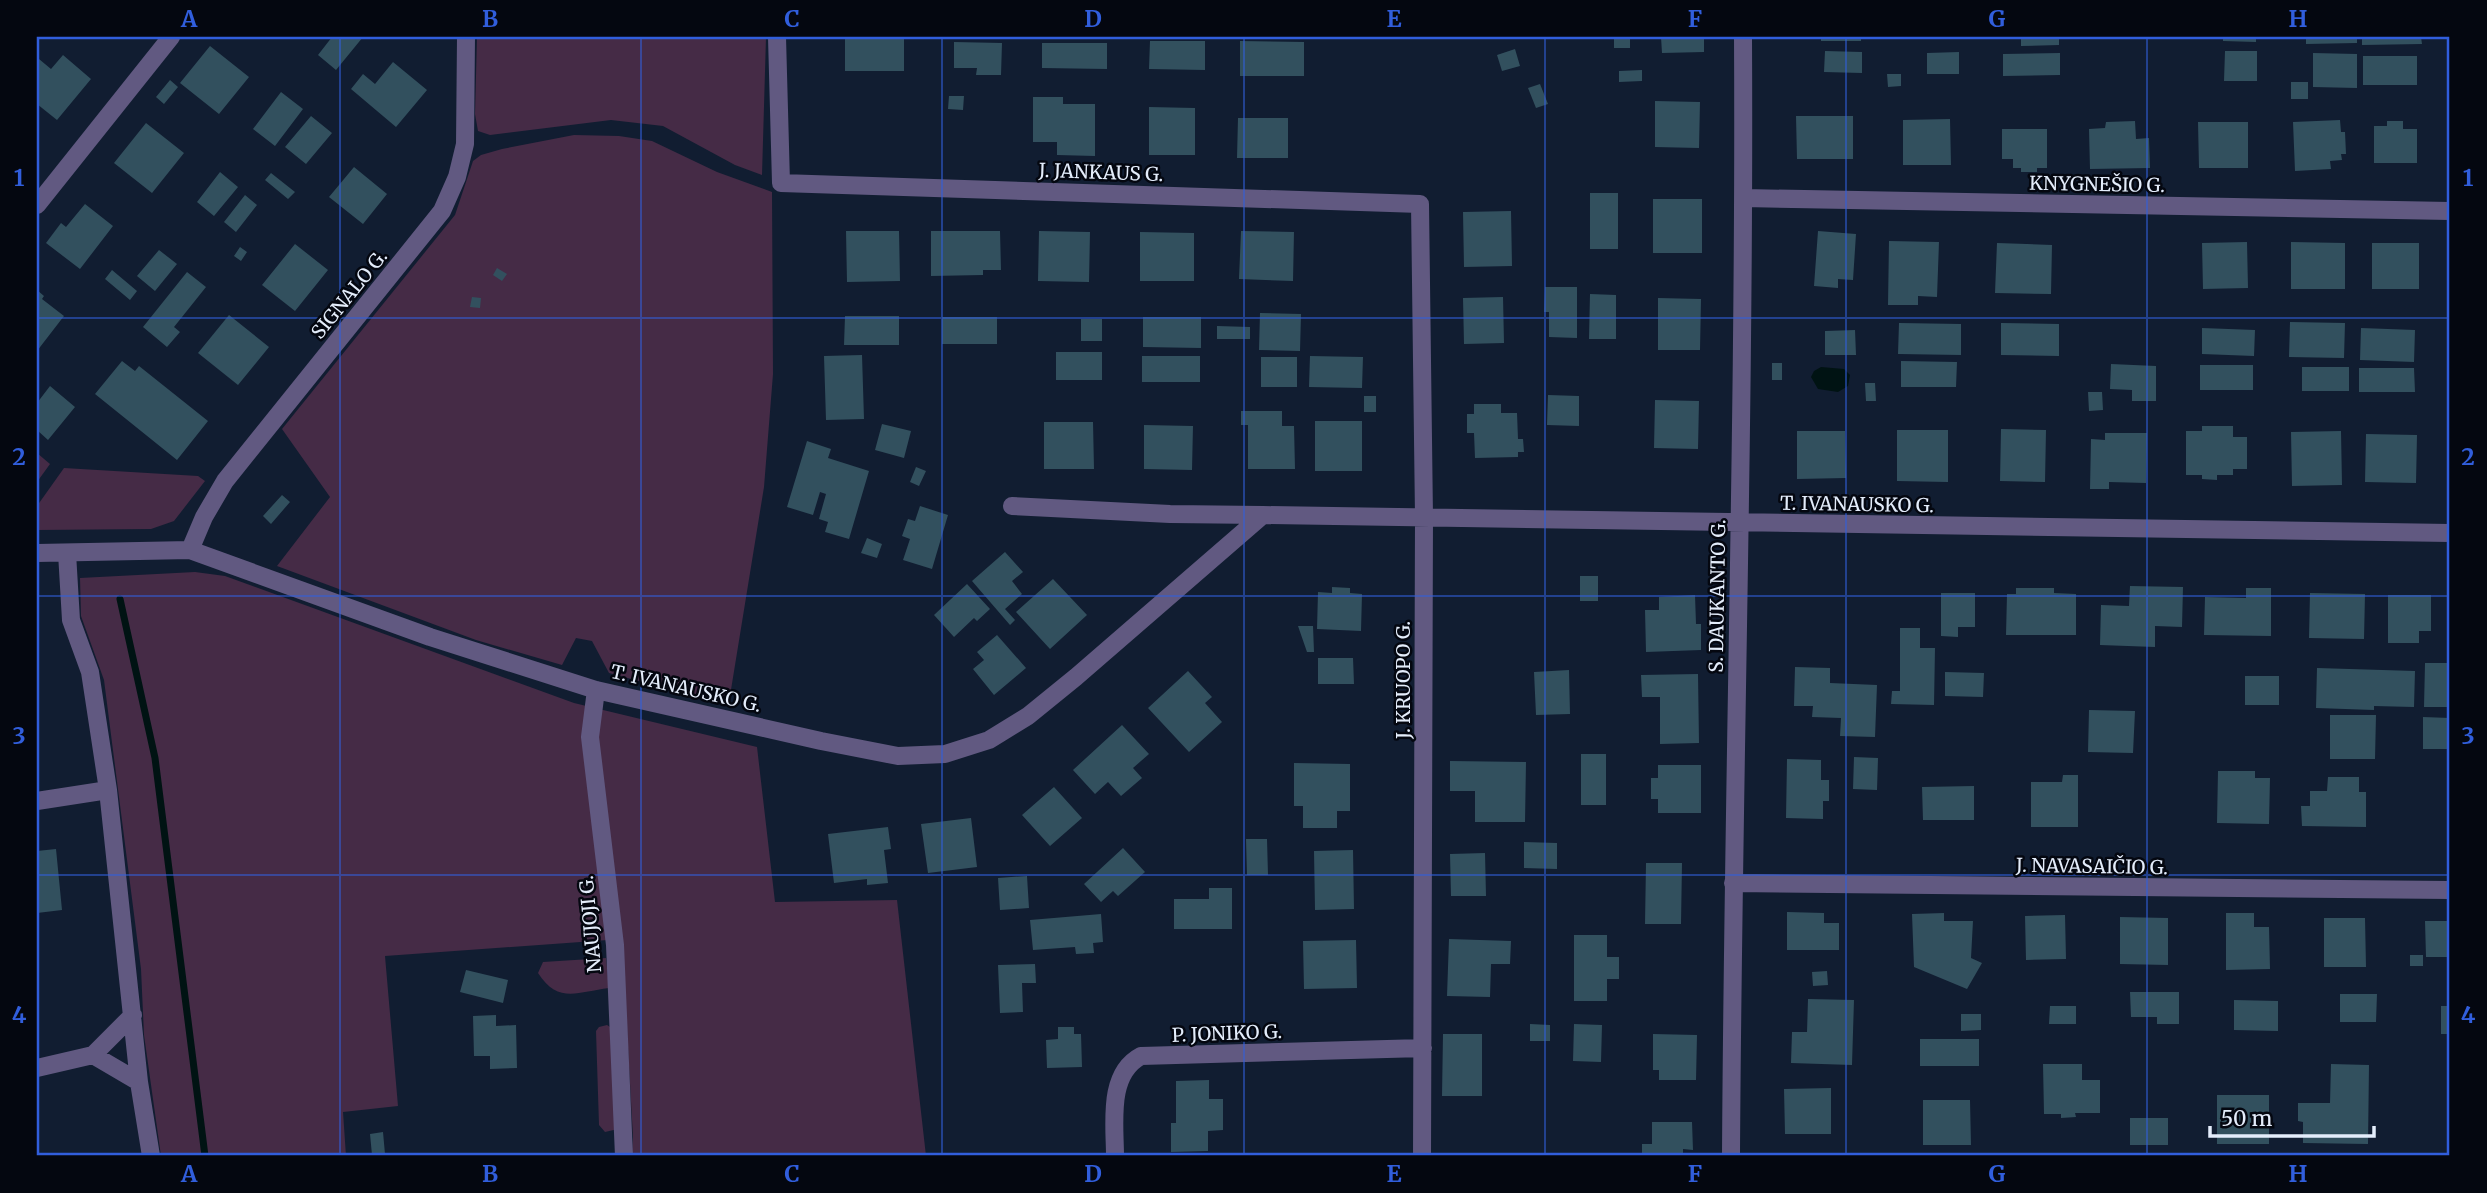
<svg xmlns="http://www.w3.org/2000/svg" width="2487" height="1193" viewBox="0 0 2487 1193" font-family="Merriweather,serif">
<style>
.green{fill:#452b46}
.water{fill:#001313}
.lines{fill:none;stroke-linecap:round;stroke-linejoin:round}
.stream{stroke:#001313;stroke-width:7}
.building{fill:#32505e}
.street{stroke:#615981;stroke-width:18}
.grid{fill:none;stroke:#315edc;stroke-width:2;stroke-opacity:0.55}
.labels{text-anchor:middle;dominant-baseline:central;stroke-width:5;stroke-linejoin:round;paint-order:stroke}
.street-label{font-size:19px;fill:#e4edfb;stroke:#040710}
.neatline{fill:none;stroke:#315edc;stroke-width:2.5}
.grid-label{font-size:23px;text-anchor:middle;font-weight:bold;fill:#315edc}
</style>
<rect width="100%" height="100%" fill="#111d31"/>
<!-- green -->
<path class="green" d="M477 37H766L762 175 735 165 663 126 611 120 490 135 478 131 475 114Z
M574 135 619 136 652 141 717 172 772 192 773 374 764 487 729 702 713 701 609 673 592 641 576 638 562 665 476 640 277 566 330 497 282 429 455 215 473 161 481 155 502 149Z
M37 453 50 464 37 482Z
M64 468 198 476 205 481 174 521 151 529 37 530V506Z
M195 572 225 576 574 703 757 747 775 902 897 900 926 1156H632L633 1137 622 939 385 956 398 1106 343 1112 346 1156H161L144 1035 141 969 104 680 81 616 80 578Z
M606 958 609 988C577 992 558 1004 538 973L543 962Z
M607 1025 613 1029 618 1129 605 1132 599 1125 596 1031 599 1027Z"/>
<!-- water -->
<path class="water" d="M1821 367 1844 369 1850 375 1848 386 1838 392 1818 389 1811 377 1814 371Z"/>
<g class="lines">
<!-- stream -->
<path class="stream" d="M120 599 155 758 205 1156"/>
</g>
<!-- building -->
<path class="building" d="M332 37H363L336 70 318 55Z
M845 37 904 38V71H845Z
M1614 37H1630V48H1614Z
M1661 37H1704V52L1662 53Z
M1821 37H1861V41H1821Z
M2021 37H2059V45L2021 46Z
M2223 37H2256V42L2223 41Z
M2306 37H2357V43L2306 44Z
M2362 37H2421L2422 44 2362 45Z
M1150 41H1205V70L1149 69Z
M1240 41 1304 42V76H1240Z
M954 42 1002 43 1001 75H976L977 68H954Z
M1042 43H1107V69L1042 68Z
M210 46 249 77 219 114 180 83Z
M1515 49 1520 66 1502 71 1497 55Z
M1825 51 1862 52V73L1824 72Z
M2225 51H2257V81H2224Z
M1959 52V74H1927V53Z
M2060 53V75L2003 76V54Z
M2313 53 2357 54V88L2313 87Z
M63 55 91 79 57 120 37 104 39 93 37 91V62L39 59 51 69Z
M2363 56H2417V85H2363Z
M393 62 427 90 396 127 351 89 363 74 375 84Z
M1642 70V81L1619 82V71Z
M1887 74H1901V86L1888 87Z
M170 80 178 87 164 104 156 97Z
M2291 82H2308V99H2291Z
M1540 84 1548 104 1536 108 1528 88Z
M281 92 303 109 275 146 253 129Z
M949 96H964L963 110 948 109Z
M1033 97H1063V104H1095V156L1057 155V142H1033Z
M1655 101 1700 102 1699 148 1655 147Z
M1149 107 1195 108V155H1149Z
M311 116 332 133 306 164 285 147Z
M1796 116H1853V159H1797Z
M1238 118H1288V158H1237Z
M1950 119 1951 165H1903V120Z
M2340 120 2341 132H2345L2346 154H2341L2342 160 2330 161 2331 169 2295 171 2293 122Z
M2135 121 2136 139 2149 138 2150 168 2090 169 2089 129 2105 128 2106 122Z
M2387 121H2403V129H2417V163H2374V126H2387Z
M2198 122H2248V168H2199Z
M146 123 184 153 152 193 114 163Z
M2002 129H2047V168H2037V172H2021V168H2013V159H2002Z
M354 167 387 194 363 224 329 197Z
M220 172 238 187 214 216 197 202Z
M271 173 295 192 288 199 265 180Z
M1590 193H1618V249H1590Z
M245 195 257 205 236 232 224 222Z
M1653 199H1702V253H1653Z
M85 204 113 226 80 269 46 243 61 223 66 227Z
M1511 211 1512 266 1464 267 1463 212Z
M846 231H899L900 281 847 282Z
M931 231H1000L1001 270H983V275L931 276Z
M1039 231 1090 232 1089 282 1038 281Z
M1241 231 1294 232 1293 281 1239 279Z
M1818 231 1856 234 1853 280 1838 279V288L1814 286Z
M1140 232 1194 233V281H1140Z
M1889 241 1939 242 1937 297 1918 296V305H1888Z
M2247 242 2248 288 2203 289 2202 243Z
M2291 242 2345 243V289H2291Z
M1997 243 2052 245 2051 294 1995 293Z
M2372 243H2419V289H2372Z
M295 244 328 270 295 311 262 285Z
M240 247 247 252 241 261 234 256Z
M159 250 177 264 155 291 137 276Z
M497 268 507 274 502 281 493 275Z
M112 270 137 291 130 300 105 279Z
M187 272 206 287 174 327 180 332 167 347 143 327Z
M1545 287H1577V338L1549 337V312H1544Z
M37 290 44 296 42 299 64 316 37 351Z
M1590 294 1616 295V339H1589Z
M472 297 481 298 480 308 470 307Z
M1503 297 1504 343 1464 344 1463 298Z
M1658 298 1701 299 1700 350H1658Z
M1260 313 1301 314 1300 351 1259 350Z
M229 315 269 347 238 385 198 353Z
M845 316H899V345H844Z
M942 317H997V344H942Z
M1143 317H1201V348L1143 347Z
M1081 319H1102V341H1081Z
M2290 322 2345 323 2344 358 2289 357Z
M1899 323 1961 324V355L1898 354Z
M2001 323 2059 324V356L2001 355Z
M1217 326 1250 327V339H1217Z
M2202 328 2255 330 2254 356 2202 354Z
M2361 328 2415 330 2414 362 2360 360Z
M1855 330 1856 355H1825V331Z
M1056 352H1102V380H1056Z
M862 355 864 419 826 420 824 356Z
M1142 356H1200V382H1142Z
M1310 356 1363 357 1362 388 1309 387Z
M1261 357H1297V387H1261Z
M122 361 135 371 139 366 208 421 177 460 95 394Z
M1901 361 1957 362 1956 387H1901Z
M1772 363H1782V380H1772Z
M2111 364 2156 366V401H2132V390L2110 389Z
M2200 365H2253V390H2200Z
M2302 367H2349V391H2302Z
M2359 368H2414L2415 392H2359Z
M1865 383H1875L1876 401H1866Z
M50 386 75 407 48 440 37 430V403Z
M2088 392H2102L2103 410 2089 411Z
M1548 395 1579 396V426L1547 425Z
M1364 396H1376V412H1364Z
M1655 400 1699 401 1698 449 1654 448Z
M1474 404H1501V413H1517L1518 439H1523L1524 452H1518V457L1475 458 1474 433H1467V414H1474Z
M1241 411H1282V426H1294L1295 469H1248V425H1241Z
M1315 421H1362V471H1315Z
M1044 422H1093L1094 469H1044Z
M882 424 911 431 904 458 875 450Z
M1144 425 1193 426 1192 470 1144 469Z
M2202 426H2233V437H2247V469H2233V475H2217V480L2202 479V475H2186V431H2202Z
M2001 429 2046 430 2045 482 2000 481Z
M1897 430H1948V482L1897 481Z
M1797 431H1845L1846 478 1797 479Z
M2341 431 2342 485 2292 486 2291 432Z
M2105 433H2147L2146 483 2109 482V489H2090L2091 439 2105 440Z
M2366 434 2417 435 2416 483 2365 482Z
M807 441 831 449 828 458 869 471 849 539 825 532 828 522 819 519 826 494 820 492 813 515 787 507Z
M916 467 926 471 919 486 910 482Z
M282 495 290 502 271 524 263 516Z
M920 506 948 515 932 569 903 560 910 539 902 536 908 519 915 521Z
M867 538 882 544 877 558 861 553Z
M1005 552 1023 572 1012 581 1022 594 1005 609 1015 620 1010 625 972 581Z
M1580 576H1598V601H1580Z
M1053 579 1087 615 1050 649 1016 612Z
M967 584 990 609 977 621 974 618 954 637 934 615Z
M2130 586 2183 587 2182 627 2155 626V647L2100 645 2101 605 2129 606Z
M1332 587 1350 588V593L1362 594 1361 631 1317 629 1318 592 1332 593Z
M2016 588H2054V593L2076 594V635H2006L2007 594H2016Z
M2246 588H2271V636L2204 635 2205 597 2246 598Z
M1941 593H1975V627H1958V637L1941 636Z
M2310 593 2365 594 2364 639 2309 638Z
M1695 595 1696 624H1701V650L1646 652 1645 610H1659V597Z
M2388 595H2431V631H2419V643H2388Z
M1298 626H1313L1314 652H1307Z
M1900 628H1920V648H1935L1934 705 1891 704 1892 691H1900Z
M997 635 1026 668 994 695 973 669 984 660 977 652Z
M1318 658H1353L1354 684H1318Z
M2425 663H2450V707H2424Z
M1795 667 1830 668V683L1877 685 1875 737 1840 736 1841 718 1812 717 1813 706H1794Z
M2317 668 2415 671 2414 707 2374 706V710L2316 708Z
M1569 670 1570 714 1536 715 1534 672Z
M1188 671 1212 697 1205 703 1222 722 1189 752 1148 708Z
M1945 672 1984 673 1983 697 1945 696Z
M1698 674 1699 743 1660 744V697H1642L1641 675Z
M2245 676H2279V705H2245Z
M2089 710 2135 711 2133 753 2088 752Z
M2330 715H2376L2375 759H2330Z
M2423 717 2450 718V749H2423Z
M1122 725 1149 754 1133 768 1142 778 1121 796 1108 782 1095 794 1073 770Z
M1581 754H1606V805H1581Z
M1854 757 1878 758 1877 790 1853 789Z
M1787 759 1821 760V780H1829V801H1823V819L1786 818Z
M1450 761 1526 762 1525 822H1475V791H1450Z
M1294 763 1350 764V811H1337V828H1303V806H1294Z
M1658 765H1701V813H1658V799H1651V778H1658Z
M2218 771H2255V778H2270L2269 824 2217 823Z
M2063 775H2078V827H2031V782H2062Z
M2328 777H2359V792H2366V827L2302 826 2301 806H2310V791H2327Z
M1974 786V820H1923L1922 787Z
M1054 787 1082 818 1050 846 1022 815Z
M971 818 977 867 928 873 921 824Z
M888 827 891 849 884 850 888 883 867 885V879L834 883 828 834Z
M1246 839H1267L1268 875H1247Z
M1524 842 1557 843V869L1524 868Z
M1123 848 1145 872 1118 896 1113 891 1101 902 1084 884Z
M56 849 62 910 37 913V851Z
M1353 850 1354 909 1315 910 1314 851Z
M1485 853 1486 896H1451L1450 854Z
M1646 863H1682L1681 924H1645Z
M1027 876 1029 908 1000 910 998 878Z
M1209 888H1232V929H1174V899H1209Z
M1787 912 1824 913V923H1839V950H1787Z
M1944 913V921H1973L1971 958 1982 963 1967 989 1914 967 1912 914Z
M2226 913H2254V927H2269L2270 969 2226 970Z
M1101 914 1103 942 1093 943 1094 953 1076 954 1075 947 1033 950 1030 920Z
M2065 915 2066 959 2026 960 2025 916Z
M2120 917 2168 918V965L2120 964Z
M2324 918H2365L2366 967H2324Z
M2425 921H2450V957H2426Z
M1574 935H1607V957H1619V979H1607V1001H1574Z
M1449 939 1511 941 1510 964H1491L1490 997 1447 996Z
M1356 940 1357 988 1304 989 1303 941Z
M2410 955H2423V966H2410Z
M1035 964 1036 983H1022L1023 1012 1000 1013 998 965Z
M466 970 508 980 503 1003 460 992Z
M1827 971 1828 985 1813 986 1812 972Z
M2130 992H2179V1024H2157V1017H2131Z
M2340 994H2377L2376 1022H2340Z
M1808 999 1854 1000 1852 1065 1791 1063 1792 1032H1807Z
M2234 1000 2278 1001V1031L2234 1030Z
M2050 1006H2076V1024H2049Z
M2441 1006H2450V1034H2441Z
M1961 1014H1981V1030L1961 1031Z
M496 1015V1026L516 1025 517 1068 490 1069V1056H474L473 1016Z
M1530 1024 1550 1025V1041H1530Z
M1574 1024 1602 1025 1601 1062 1573 1061Z
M1058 1027H1074V1034H1081L1082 1067 1047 1068 1046 1040 1058 1039Z
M1443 1034H1482V1096H1442Z
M1653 1034 1697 1035 1696 1080H1659V1070H1653Z
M1920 1039H1979V1066H1920Z
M2043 1064H2082V1080H2100V1113H2075L2076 1117 2061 1118V1114H2044Z
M2331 1064 2369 1065 2368 1144 2303 1143V1122L2298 1121V1103H2330Z
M1209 1080V1099H1223V1130L1208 1131V1151L1171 1152V1123H1176V1081Z
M1831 1088V1134H1785L1784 1089Z
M2217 1095H2269V1144H2217Z
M1923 1100H1970L1971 1145H1923Z
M2130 1118H2168V1145H2130Z
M1652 1122H1692L1693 1150 1683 1149V1156H1642V1144H1652Z
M383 1132 385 1154 372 1155 370 1134Z"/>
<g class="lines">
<!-- street -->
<path class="street" d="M777 37 781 183 1420 204 1424 517 1422 1156
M1744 198 2450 211
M37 205 171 37
M1012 506 1170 514 1263 515
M190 550 204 517 225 481 442 211 457 177 465 144 466 37
M37 553 190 550 430 637 596 690 821 741 898 756 945 754 989 740 1028 716 1076 677 1263 515 2450 533
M67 553 71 620 90 672 108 790 139 1082 151 1156
M596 690 590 737 615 945 624 1156
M37 801 108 790
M1733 883 2450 890
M93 1055 133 1015
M37 1068 93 1055 139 1082
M1115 1156C1115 1124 1107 1074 1141 1056L1423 1048
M1731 1156C1733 783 1745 410 1743 37"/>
</g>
<!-- grid -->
<path class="grid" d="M340 37V1156M641 37V1156M942 37V1156M1244 37V1156M1545 37V1156M1846 37V1156M2147 37V1156M37 318H2450M37 596H2450M37 875H2450"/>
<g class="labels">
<!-- street labels -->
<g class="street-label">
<text transform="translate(1101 172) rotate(2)">J. JANKAUS G.</text>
<text transform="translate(2097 184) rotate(1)">KNYGNEŠIO G.</text>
<text transform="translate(349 294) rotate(-51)">SIGNALO G.</text>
<text transform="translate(1857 504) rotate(1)">T. IVANAUSKO G.</text>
<text transform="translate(1717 596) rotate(-89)">S. DAUKANTO G.</text>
<text transform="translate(1403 680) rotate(-90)">J. KRUOPO G.</text>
<text transform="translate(686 688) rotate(13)">T. IVANAUSKO G.</text>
<text transform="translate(2092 866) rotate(1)">J. NAVASAIČIO G.</text>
<text transform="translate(590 924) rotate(-95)">NAUJOJI G.</text>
<text transform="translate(1227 1033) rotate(-2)">P. JONIKO G.</text>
</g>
</g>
<!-- border -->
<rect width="2487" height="1193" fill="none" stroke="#040710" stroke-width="77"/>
<!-- scale -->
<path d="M2210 1126v10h164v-10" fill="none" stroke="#e4edfb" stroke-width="3.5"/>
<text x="2221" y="1126" font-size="21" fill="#e4edfb" stroke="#040710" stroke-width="5" paint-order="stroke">50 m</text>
<rect x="38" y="38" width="2410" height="1116" class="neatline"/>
<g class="grid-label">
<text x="189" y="27">A</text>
<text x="490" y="27">B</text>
<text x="792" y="27">C</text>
<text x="1093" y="27">D</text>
<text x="1394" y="27">E</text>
<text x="1695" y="27">F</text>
<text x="1997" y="27">G</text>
<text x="2298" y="27">H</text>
<text x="19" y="186">1</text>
<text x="2468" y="186">1</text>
<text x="19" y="465">2</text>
<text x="2468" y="465">2</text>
<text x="19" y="744">3</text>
<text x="2468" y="744">3</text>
<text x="19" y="1023">4</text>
<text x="2468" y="1023">4</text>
<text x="189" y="1182">A</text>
<text x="490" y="1182">B</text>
<text x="792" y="1182">C</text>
<text x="1093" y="1182">D</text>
<text x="1394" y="1182">E</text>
<text x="1695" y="1182">F</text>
<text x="1997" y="1182">G</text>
<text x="2298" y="1182">H</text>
</g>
</svg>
